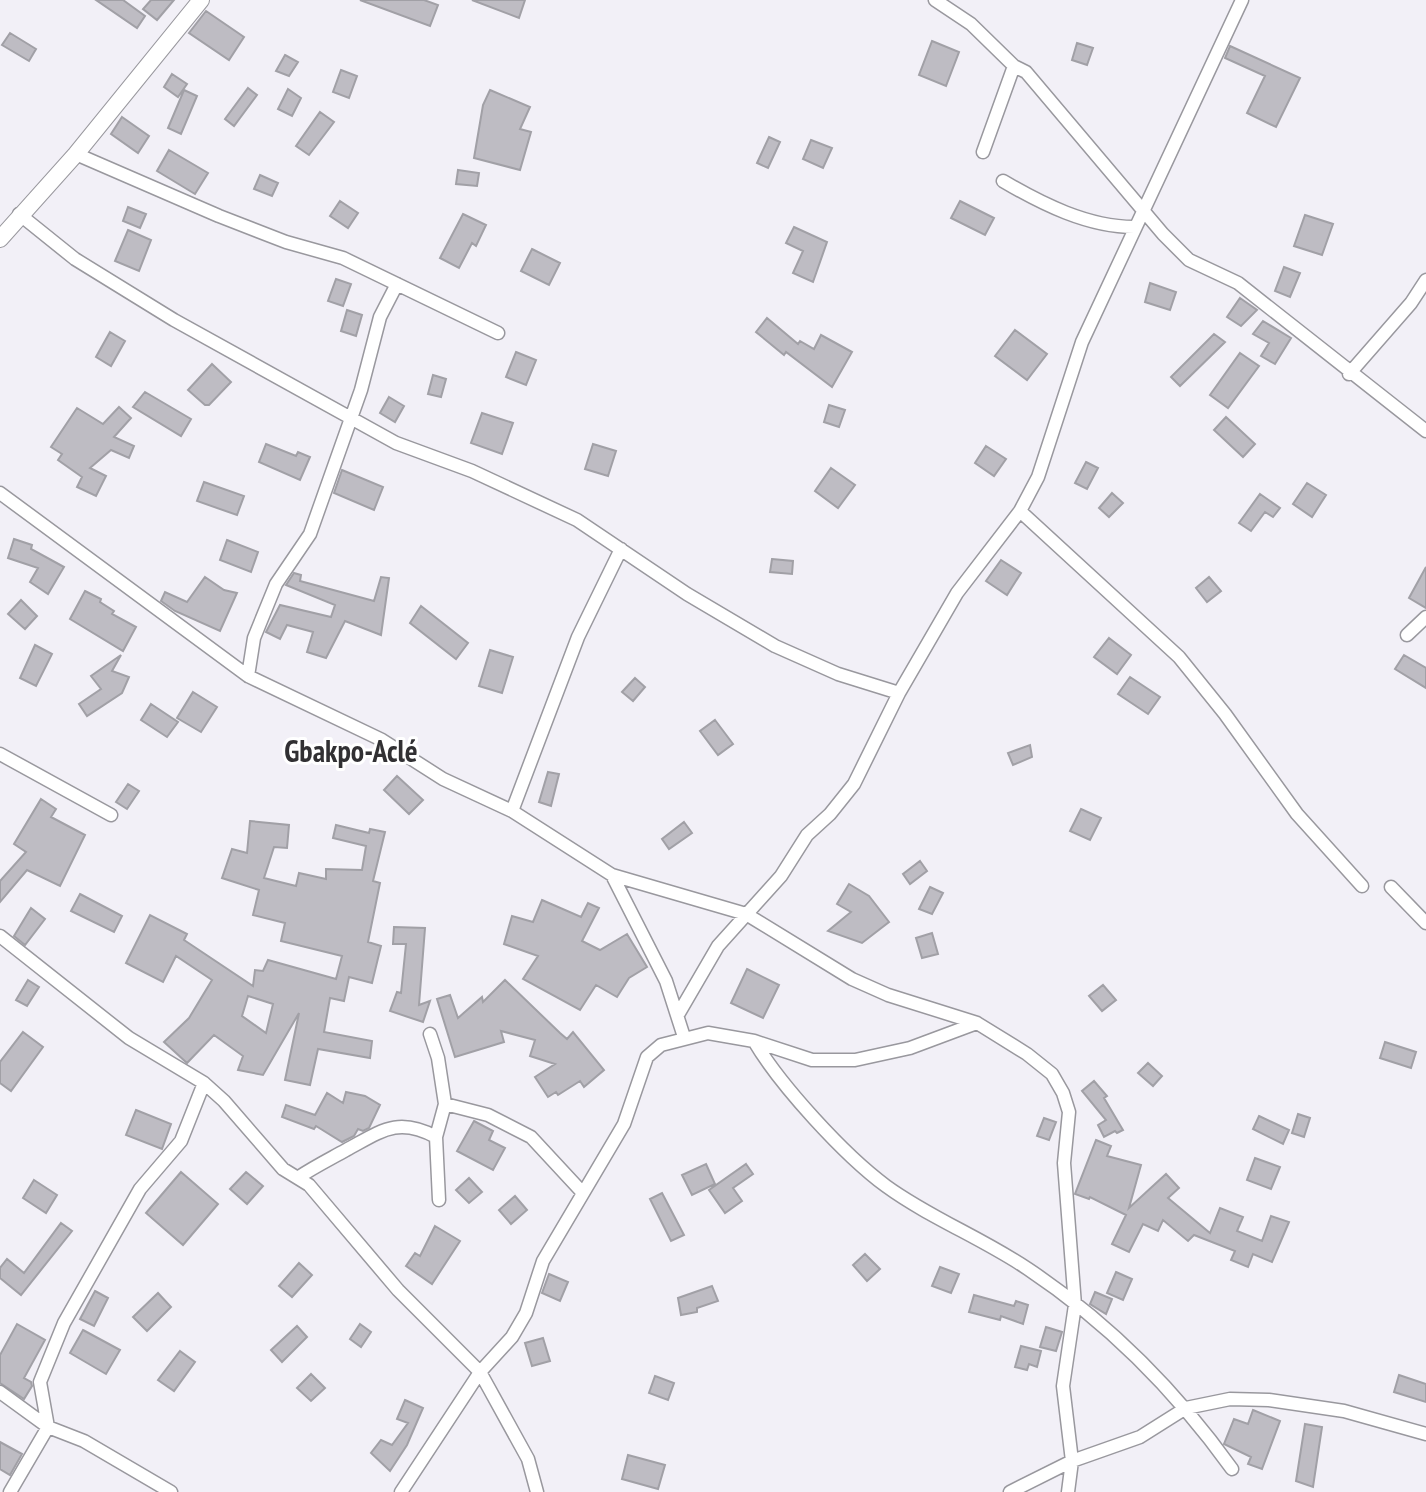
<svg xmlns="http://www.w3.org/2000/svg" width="1426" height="1492" viewBox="0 0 1426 1492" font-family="'PT Sans Narrow',sans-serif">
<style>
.building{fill:#bebcc3;stroke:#a1a0a6;stroke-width:2;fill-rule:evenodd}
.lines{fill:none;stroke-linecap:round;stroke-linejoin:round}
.minor-casing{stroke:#99989e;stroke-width:15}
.tertiary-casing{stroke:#99989e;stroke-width:18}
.minor{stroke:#fff;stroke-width:12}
.tertiary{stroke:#fff;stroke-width:16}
.labels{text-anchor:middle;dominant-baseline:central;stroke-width:6;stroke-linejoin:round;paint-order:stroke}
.quarter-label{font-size:30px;font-weight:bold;fill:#313033;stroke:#fff}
</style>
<rect width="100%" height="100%" fill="#f2f0f7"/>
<!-- building -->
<path class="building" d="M96 0H123L145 16 137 28Z
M151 0H174L157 20 143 9Z
M360 0H424L438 5 430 26Z
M472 0H525L519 18Z
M206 11 244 37 229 60 189 33Z
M10 33 36 49 29 61 2 45Z
M932 41 959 52 946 86 919 75Z
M1077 43 1093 48 1087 65 1072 60Z
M1230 46 1300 78 1276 127 1247 113 1265 76 1225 58Z
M285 55 298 62 289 76 276 71Z
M341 70 357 76 349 98 333 92Z
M172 74 187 84 178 97 164 87Z
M248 88 257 95 234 126 225 119Z
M288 89 301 98 292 116 278 109Z
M184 90 197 96 181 134 168 128Z
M490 90 530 107 520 129 531 132 520 170 474 158 483 105Z
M320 112 334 122 309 155 296 146Z
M122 117 149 136 138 153 111 134Z
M769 137 780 142 768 168 757 163Z
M811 140 832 148 823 168 803 159Z
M169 150 208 173 195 194 157 171Z
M458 170 479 173 477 186 456 184Z
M260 175 278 183 272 196 254 189Z
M340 201 358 213 348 228 330 216Z
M960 201 994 218 985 235 951 218Z
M128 207 146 214 140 228 123 221Z
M463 214 486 225 476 246 472 243 459 268 440 258Z
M1305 215 1333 224 1322 255 1294 246Z
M794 227 827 242 813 282 793 273 803 251 786 243Z
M128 230 151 240 139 271 115 261Z
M532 249 560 263 549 285 521 271Z
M1284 267 1300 273 1290 297 1275 291Z
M336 279 351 284 343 306 328 301Z
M1150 283 1176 292 1170 310 1145 302Z
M1240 298 1257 310 1241 326 1227 317Z
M347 310 362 315 356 336 341 331Z
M767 318 798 344 800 341 814 349 821 335 852 352 832 387 786 352 784 355 756 332Z
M1263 321 1291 338 1275 364 1261 356 1269 343 1253 334Z
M1015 330 1047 354 1027 380 995 356Z
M110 332 125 341 111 366 96 357Z
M1214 334 1225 342 1180 386 1171 377Z
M516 352 536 360 526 385 506 377Z
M1240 353 1259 366 1228 408 1210 395Z
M212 364 231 382 209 405H205L188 390Z
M433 375 446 379 441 397 428 394Z
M145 392 191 419 181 436 133 407Z
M389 397 404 406 395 422 380 413Z
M829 405 845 410 839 427 824 422Z
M119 407 131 418 114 437 134 446 129 458 111 450 90 468 106 476 96 496 77 487 82 477 58 460 62 454 51 447 77 408 103 424Z
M482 413 513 423 502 454 471 443Z
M1226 417 1255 444 1243 457 1214 430Z
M266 444 296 456 298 452 310 457 300 480 259 462Z
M593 444 616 451 608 476 585 469Z
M986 446 1006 459 994 476 975 463Z
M1086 462 1098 468 1087 489 1075 483Z
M831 468 855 485 838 508 815 491Z
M342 470 383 487 374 510 334 493Z
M204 482 244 496 237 515 197 501Z
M1307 483 1326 495 1312 517 1293 504Z
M1112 493 1123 503 1109 517 1099 508Z
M1260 494 1280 508 1273 517 1265 512 1251 531 1239 523Z
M14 539 32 545 31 549 64 567 48 594 30 582 38 568 8 558Z
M227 540 258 552 251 572 220 560Z
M772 559 793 561 792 574 770 572Z
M1001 560 1021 573 1007 595 986 581Z
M1426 567V608L1409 598Z
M294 573 301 575 300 581 374 601 381 577 389 578 381 635 345 621 326 658 307 652 313 632 287 625 280 639 266 632 280 605 331 617 335 605 286 585Z
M205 577 224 590 237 593 220 631 175 611 161 601 165 592 187 602Z
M1209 577 1221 591 1207 602 1196 588Z
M85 591 101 599 100 602 114 611 112 614 136 627 123 651 70 619Z
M21 600 37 616 25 629 8 614Z
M421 606 468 643 456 659 410 623Z
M1109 638 1131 655 1117 674 1094 657Z
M35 645 52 654 36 686 20 678Z
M490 650 513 657 502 693 479 686Z
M121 655 112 671 129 677 122 693 87 716 79 704 101 689 91 676Z
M1404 655 1426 668V688L1395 669Z
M1130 677 1160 697 1148 714 1118 694Z
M635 678 645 687 633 701 622 692Z
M193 692 217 707 201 732 177 718Z
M151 704 178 722 167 737 141 720Z
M715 720 733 744 718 755 700 731Z
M1030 745 1032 757 1013 765 1008 753Z
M548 772 559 774 551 806 539 802Z
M397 776 423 800 409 814 384 790Z
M128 784 139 791 127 809 116 802Z
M41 799 56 809 51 817 85 835 60 886 27 870 0 902V881L26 852 14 844Z
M1081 809 1101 818 1090 840 1070 831Z
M250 821 289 825 287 848 274 847 264 878 296 886 299 873 326 879V869L362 870 366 846 333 838 336 825 369 833 370 829 385 832 373 881 380 883 368 942 381 946 372 983 349 977 344 1001 330 998 324 1032 372 1041 370 1058 318 1049 310 1085 285 1080 299 1013 263 1075 238 1070 243 1056 214 1035 187 1063 164 1042 189 1018 212 980 176 956 163 982 126 963 150 915 187 934 184 940 253 986 255 970 263 971 268 960 336 979 342 956 281 941 285 923 253 915 259 890 222 878 232 849 247 853ZM248 996 273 1004 266 1033 242 1016Z
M684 822 692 833 669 849 662 839Z
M920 861 927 871 910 884 903 874Z
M849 884 869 896 889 922 862 943 828 931 851 912 837 904Z
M930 887 943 893 932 914 919 909Z
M80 894 122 916 114 932 71 911Z
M542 900 581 917 588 903 599 908 582 941 600 950 627 934 647 967 629 978 617 997 596 985 580 1010 523 979 538 956 504 944 512 916 533 922Z
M31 908 45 919 25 945 14 936Z
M394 927 425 928 419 1005 430 1001 423 1022 390 1011 397 992 401 993 406 944H393Z
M932 933 938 954 922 958 916 938Z
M747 969 779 985 763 1018 731 1003Z
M28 980 39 987 27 1006 16 1000Z
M505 980 560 1033 567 1039 573 1032 604 1070 584 1087 580 1081 558 1095 556 1092 548 1097 535 1077 555 1064 530 1056 535 1040 501 1031 504 1042 455 1057 437 999 450 995 458 1018 482 997 483 1002Z
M1103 985 1116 1000 1102 1011 1089 996Z
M23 1032 43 1047 11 1091 0 1083V1062Z
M1385 1042 1416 1052 1411 1068 1380 1058Z
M1148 1063 1162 1076 1153 1086 1138 1073Z
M1094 1081 1107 1096 1104 1098 1123 1130 1117 1133 1115 1131 1104 1137 1098 1125 1106 1120 1082 1091Z
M346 1092 365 1096 380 1105 369 1128 363 1131 358 1129 354 1136 342 1142 316 1126 314 1129 282 1117 286 1105 315 1115 327 1093 343 1103Z
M136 1110 171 1124 162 1149 126 1135Z
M1298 1114 1310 1118 1304 1137 1292 1133Z
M1259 1116 1289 1130 1283 1144 1253 1129Z
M1044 1118 1056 1122 1049 1140 1037 1136Z
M474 1121 493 1131 489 1140 505 1148 493 1170 457 1151Z
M1096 1140 1111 1146 1107 1156 1141 1165 1129 1208 1166 1174 1179 1188 1168 1198 1210 1233 1220 1208 1243 1217 1237 1231 1262 1241 1271 1216 1289 1222 1272 1262 1253 1254 1248 1267 1231 1260 1235 1251 1194 1235 1188 1241 1163 1220 1158 1231 1143 1224 1129 1252 1112 1244 1126 1215 1090 1197 1089 1199 1075 1194Z
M1255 1158 1280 1167 1271 1189 1247 1180Z
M706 1164 715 1184 692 1195 682 1175Z
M746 1164 753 1174 733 1188 742 1201 725 1213 709 1190Z
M181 1172 218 1204 183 1245 146 1213Z
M246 1172 263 1186 247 1204 230 1189Z
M469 1178 482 1192 469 1203 456 1190Z
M34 1180 57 1195 46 1213 23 1198Z
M662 1193 684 1235 671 1241 650 1199Z
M515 1196 527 1210 511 1224 499 1210Z
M61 1223 72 1231 21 1295 0 1278V1268L7 1259 24 1273Z
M435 1226 460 1241 432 1284 406 1266 415 1253 420 1256Z
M865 1254 880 1269 867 1281 853 1265Z
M299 1263 312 1275 292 1297 279 1286Z
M940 1267 959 1274 951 1293 932 1286Z
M1116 1272 1132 1279 1123 1300 1107 1293Z
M549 1274 568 1282 560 1301 542 1293Z
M712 1286 718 1301 697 1308V1312L681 1315 678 1298Z
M95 1291 108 1298 94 1326 80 1319Z
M1095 1292 1112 1299 1106 1314 1090 1304Z
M158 1293 171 1307 147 1331 133 1317Z
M974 1295 1014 1306 1016 1301 1028 1305 1023 1324 1001 1316 1000 1320 969 1312Z
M17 1324 45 1340 24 1378 31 1382 32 1386 24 1399 0 1383V1355Z
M360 1324 371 1332 361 1347 350 1339Z
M297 1326 307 1337 282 1362 271 1350Z
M1046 1327 1062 1332 1056 1351 1040 1347Z
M83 1330 120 1350 106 1374 70 1353Z
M543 1338 550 1361 532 1366 525 1343Z
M1021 1346 1041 1351 1037 1367 1029 1364 1027 1370 1015 1367Z
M180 1351 195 1362 174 1391 158 1380Z
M311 1374 325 1388 311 1401 297 1388Z
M1399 1375 1426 1384V1402L1394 1392Z
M655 1376 674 1383 668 1400 649 1393Z
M405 1400 423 1408 407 1445 390 1471 371 1453 381 1440 392 1445 408 1423 397 1419Z
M1253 1410 1280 1421 1262 1469 1248 1464 1251 1457 1224 1444 1234 1419 1248 1424Z
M1305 1424 1322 1427 1313 1487 1296 1481Z
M0 1442 22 1454 10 1475 0 1469Z
M628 1455 665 1465 658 1489 622 1479Z"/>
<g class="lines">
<!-- minor casing -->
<g class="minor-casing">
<path id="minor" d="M935 0 971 24 1014 66 1026 72 1163 234 1189 260 1238 283 1426 431
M983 152 1014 66
M76 154 219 216 286 242 343 258 498 333
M1003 181C1042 204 1088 227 1134 227
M19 214 75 259 174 320 396 443 472 471 577 520 687 594 775 646 838 674 899 693
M1349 374 1411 303 1426 280
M0 493 248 676 382 740 443 779 512 811 612 875 746 914 852 979 888 995 977 1023 1027 1054 1052 1074 1063 1093 1069 1112 1064 1163 1075 1305 1063 1386 1072 1461 1068 1492
M1020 511 1179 657 1225 714 1297 814 1362 886
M1407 635 1426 617
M248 676 254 638 276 584 310 534 361 390 380 317 397 284
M0 754 111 815
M512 811 578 637 621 549
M612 875 666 981 684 1037
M1391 887 1426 923
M0 936 129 1038 204 1083 224 1101 283 1169 309 1185 398 1290 480 1372 528 1459 537 1492
M679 1013 718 946 781 876 807 835 830 814 854 784 899 693 957 593 1020 511 1038 477 1082 342 1242 0
M430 1034 438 1058 445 1104 436 1137 439 1200
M754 1041C780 1085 844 1155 886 1186 930 1218 982 1238 1028 1269 1109 1323 1176 1391 1232 1469
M445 1104 488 1115 531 1137 582 1192
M299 1177C314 1167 330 1159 346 1150 380 1132 397 1116 436 1137
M0 1392 48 1427 84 1441 171 1492
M10 1492 48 1427 40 1382 64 1323 140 1189 181 1141 204 1083
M401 1492 480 1372 512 1337 526 1313 543 1261 624 1124 647 1057 661 1045 708 1033 754 1041 812 1060H855L910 1048 977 1023
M1010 1492 1072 1461 1140 1437 1186 1408 1230 1399 1269 1400 1344 1411 1426 1434"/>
</g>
<!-- tertiary casing -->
<g class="tertiary-casing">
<path id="tertiary" d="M0 239 76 154 201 0"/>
</g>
<!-- minor -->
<use href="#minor" class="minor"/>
<!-- tertiary -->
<use href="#tertiary" class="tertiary"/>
</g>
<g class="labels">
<!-- quarter labels -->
<g class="quarter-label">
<text x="351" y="750">Gbakpo-Aclé</text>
</g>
</g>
</svg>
